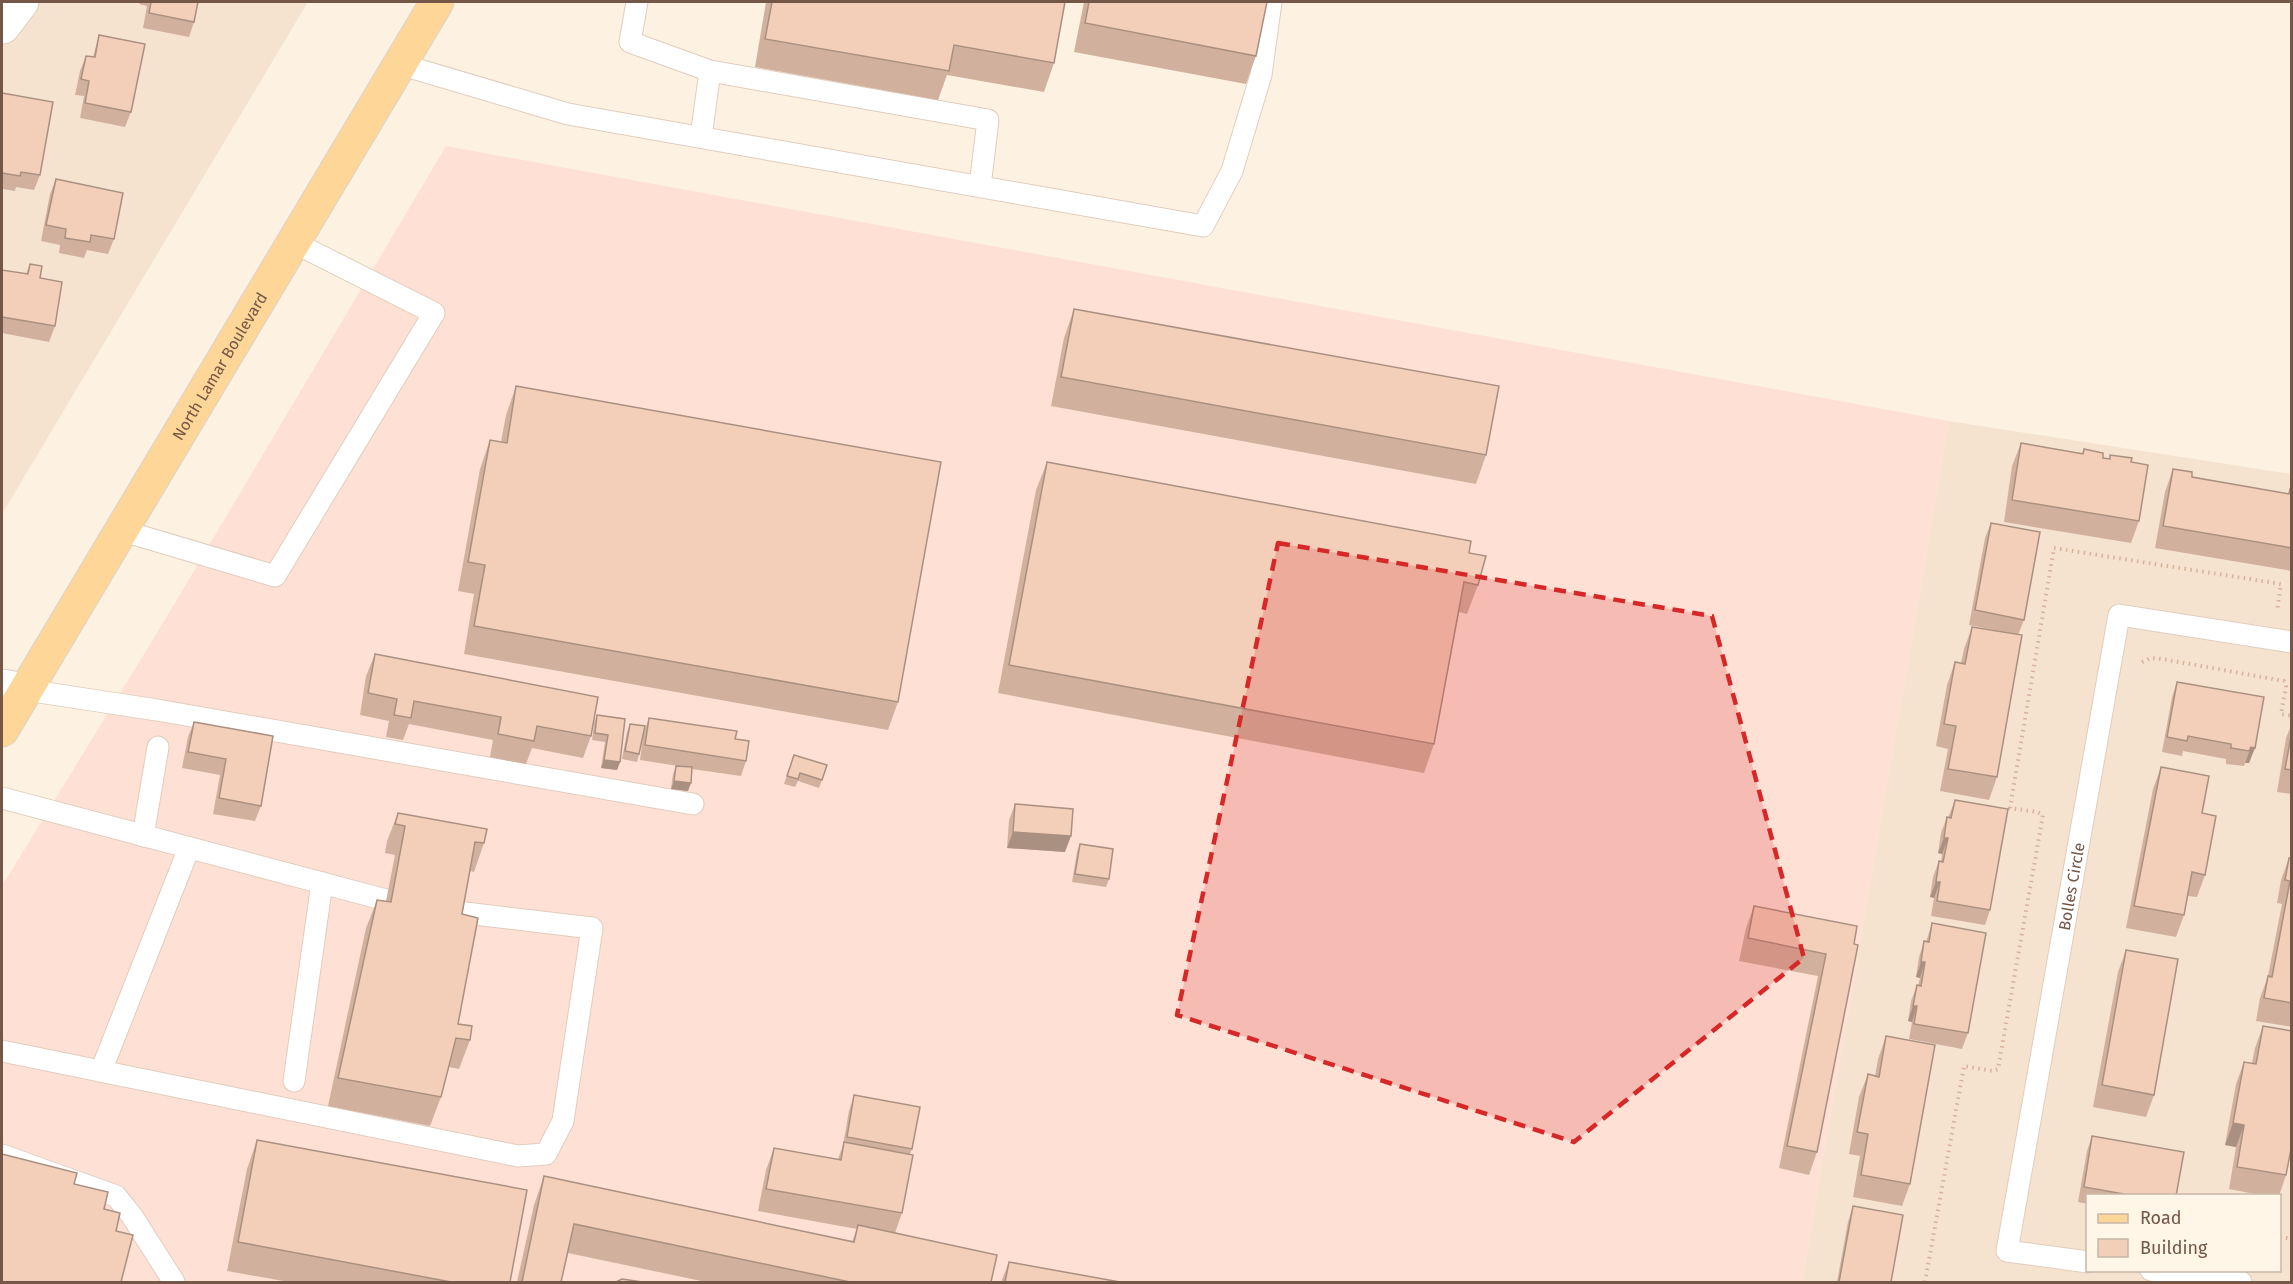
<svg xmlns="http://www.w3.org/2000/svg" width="2293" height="1284" viewBox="0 0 2293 1284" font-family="'Fira Sans',sans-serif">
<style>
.residential{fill:#f5e3d0;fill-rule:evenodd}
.commercial{fill:#fee0d5}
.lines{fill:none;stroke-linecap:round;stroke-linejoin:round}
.lane-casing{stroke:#e1cdbd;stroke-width:23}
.street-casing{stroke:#e1cdbd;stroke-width:35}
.primary-casing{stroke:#dbd3cf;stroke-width:35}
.path{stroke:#d8b29b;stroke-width:4;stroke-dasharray:1.5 4.5;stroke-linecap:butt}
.lane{stroke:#fff;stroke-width:21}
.street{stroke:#fff;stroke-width:33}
.primary{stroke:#fed697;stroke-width:33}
.wall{fill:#d1b19e}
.shaded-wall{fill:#aa9081}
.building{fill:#f3ceb8;stroke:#aa9081;stroke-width:1.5}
.marked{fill:#d62828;fill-opacity:0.2;stroke:#d62828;stroke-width:4.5;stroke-dasharray:12 8;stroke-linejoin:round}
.labels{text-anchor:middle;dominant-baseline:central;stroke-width:5;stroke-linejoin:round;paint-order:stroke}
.street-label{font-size:16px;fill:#755747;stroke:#fff6e8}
</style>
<rect width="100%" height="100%" fill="#fdf2e1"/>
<!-- residential -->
<path class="residential" d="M2 2H308L2 514Z
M1949 421 2291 474V1282H1802ZM2088 1196H2280V1270H2088Z"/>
<!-- commercial -->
<path class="commercial" d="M446 146 1949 421 1802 1282H2V886L160 628Z"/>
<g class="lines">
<!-- lane casing -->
<g class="lane-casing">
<g id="lane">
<path d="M637 2 630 42 710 71 701 137"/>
<path d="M399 64 568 114 1203 226 1232 171 1261 75 1271 2"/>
<path d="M710 71 988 120 980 186"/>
<path d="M120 530 275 576 434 313 293 242"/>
<path d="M26 690 157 710 693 804"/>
<path d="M2 798 386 900"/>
<path d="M143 836 158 747"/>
<path d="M2 1051 518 1156 546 1154 563 1121 592 928 457 912"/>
<path d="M101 1071 189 848"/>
<path d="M294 1081 322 883"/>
<path d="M2 1155 116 1196 132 1216 174 1282"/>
<path id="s1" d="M2088 1262 2007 1251 2119 615 2292 642"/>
<path d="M2151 1270 2241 1282"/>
</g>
</g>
<!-- street casing -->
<g class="street-casing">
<path id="street" d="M3 27 22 2
M2 686 26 690"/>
</g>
<!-- primary casing -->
<g class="primary-casing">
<g id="primary">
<path id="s2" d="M2 730 437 2"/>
</g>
</g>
<!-- path -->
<path class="path" d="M2142 662 2151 658 2162 659 2284 681 2286 686 2281 714 2292 716
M2280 1237 2292 1239
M1925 1282 1964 1066 1993 1071 1998 1069 2043 815 2037 812 2010 808 2054 548 2281 584 2277 611"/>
<!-- lane -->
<use href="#lane" class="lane"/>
<!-- street -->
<use href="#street" class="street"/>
<!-- primary -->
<use href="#primary" class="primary"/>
</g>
<!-- wall -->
<path class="wall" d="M140 2H198L194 22 189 37 143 28 147 6 139 4Z
M766 2H1065L1054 63 1044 92 947 75 938 100 755 67Z
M1084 2H1267L1256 56 1246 84 1074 52Z
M99 35 131 112 125 127 80 118 84 96 75 95 80 71 86 56 93 57Z
M2 93 40 175 34 190 16 187 15 191 2 189Z
M56 179 114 239 108 254 87 250 84 258 59 253 60 245 41 241 50 194Z
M30 264 40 278 55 326 49 342 2 333V270L26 274Z
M1074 309 1486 455 1476 484 1051 406 1064 338Z
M516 386 898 702 888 730 464 654 474 594 458 591 480 469 490 440 501 442 506 415Z
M2021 443 2082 453 2084 449 2103 458 2109 459 2110 455 2131 462 2139 521 2131 543 2004 522 2012 466Z
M1047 462 1469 553 1478 585 1467 614 1459 612 1434 744 1424 773 998 693 1036 490Z
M2173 469 2192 477 2288 494 2290 489 2292 490V571L2155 548 2165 492Z
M1991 523 2024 620 2018 635 1997 777 1989 800 1940 791 1948 749 1936 746 1947 685 1955 662 1961 663 1964 649 1972 627 2005 632 1969 625 1985 538Z
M375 654 591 736 583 758 532 748 526 764 490 757 493 740 409 724 403 740 386 737 389 721 360 715 366 676Z
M2177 682 2264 697 2249 763H2245L2244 766 2226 764V759L2183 751 2182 756 2162 752 2172 697Z
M597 715 625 719 620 762 617 770 601 768 605 742 592 740 594 723Z
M649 718 735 739 746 761 741 776 692 769 688 791 671 789 673 774 676 766H678L640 760 643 737 639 754 637 762 622 759 627 732 630 724 644 732Z
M194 722 273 736 261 806 255 821 213 814 220 775 182 768 188 737Z
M2292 723V794L2277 792 2286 738Z
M794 755 827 765 819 788 798 781 795 787 784 784Z
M2161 767 2202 813 2205 875 2197 897 2188 896 2184 915 2176 937 2126 928 2153 789Z
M1955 800 1990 910 1985 925 1931 916 1934 898 1930 897 1933 877 1939 861 1941 862 1942 854 1938 853 1941 833 1947 817 1948 818Z
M1015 804 1065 852 1007 848 1009 820Z
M398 813 484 843 474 872 470 871 462 914 458 1024 470 1040 459 1069 449 1067 441 1097 430 1126 328 1106 366 928 377 900 386 901 395 855 385 853 387 841Z
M1080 844 1109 879 1106 887 1072 882 1077 852Z
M2289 858H2292V1027L2256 1021 2260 998 2268 976 2282 904 2277 903 2281 880Z
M1754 906 1857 926 1817 1152 1809 1175 1779 1168 1818 976 1739 961 1746 928Z
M1932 923 1968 1033 1962 1049 1909 1039 1912 1022 1908 1021 1911 1001 1917 985 1918 986 1920 978 1916 977 1919 957 1924 941 1926 942Z
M2126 950 2154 1095 2146 1117 2093 1107 2118 972Z
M2263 1026 2286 1175 2279 1196H2265L2229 1189 2236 1147 2225 1145 2236 1084 2244 1062 2252 1063 2255 1048Z
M1886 1036 1910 1184 1902 1206 1853 1197 1860 1156 1849 1154 1859 1097 1868 1074 1875 1076 1878 1059Z
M854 1095 912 1149 910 1154 902 1213 895 1233 991 1282H706L568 1253 561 1282H517L534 1205 544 1176 852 1242 857 1229 758 1211 766 1170 774 1148 838 1159 843 1145 849 1111Z
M2092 1136 2176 1196H2088V1204L2078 1202 2087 1151Z
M257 1140 510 1282H289L227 1271 247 1169Z
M1853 1206 1891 1282H1837L1848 1222Z
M1009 1262 1120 1282H1001Z"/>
<!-- shaded-wall -->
<path class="shaded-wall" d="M2251 747 2255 748 2249 763H2245Z
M604 760 620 762 617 770 601 768Z
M674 781 691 783 688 791 671 789Z
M1013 832 1071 836 1065 852 1007 848Z
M1944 838H1948L1942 854 1938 853Z
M1936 882H1940L1934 898 1930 897Z
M1921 962H1925L1920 978 1916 977Z
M1913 1006H1917L1912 1022 1908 1021Z
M2233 1123 2244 1125 2236 1147 2225 1145Z"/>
<!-- building -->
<path class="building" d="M151 2H198L194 22 149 13Z
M772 2H1065L1054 63 954 45 949 71 765 39Z
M1089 2H1267L1256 56 1085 23Z
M99 35 145 44 131 112 85 103 89 81 81 79 86 56 95 57Z
M2 93 53 102 40 175 21 172 20 176 2 173Z
M56 179 123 193 114 239 91 235 90 242 65 238 66 229 46 225Z
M30 264 42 266 40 278 62 282 55 326 2 317V270L28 274Z
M1074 309 1499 386 1486 455 1061 377Z
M516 386 941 462 898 702 474 626 485 565 468 562 490 440 507 443Z
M2021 443 2083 454 2084 449 2103 453V458L2110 459V455L2132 458 2131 462 2148 465 2139 521 2012 500Z
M1047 462 1471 541 1469 553 1486 556 1478 585 1464 582 1434 744 1009 665Z
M2173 469 2192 472V477L2289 494 2290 489 2292 490V548L2163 526Z
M1991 523 2040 532 2024 620 1975 610Z
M1972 627 2022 635 1997 777 1948 769 1956 726 1944 724 1955 662 1965 664Z
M375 654 598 697 591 736 537 726 534 741 498 734 501 717 414 701 411 718 394 715 397 699 368 693Z
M2177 682 2264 697 2255 748 2251 747 2249 751 2231 748V744L2188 736 2187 741 2167 737Z
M597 715 625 719 620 762 604 760 608 735 595 733Z
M649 718 737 731 735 739 749 741 746 761 645 745Z
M194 722 273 736 261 806 219 798 226 759 188 752Z
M630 724 645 726 639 754 625 751Z
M2292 731V770L2285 769Z
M794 755 827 765 822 780 800 773 798 779 787 776Z
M676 766 692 767 691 783 674 781Z
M2161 767 2209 776 2202 813 2216 816 2205 875 2192 872 2184 915 2134 906Z
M1955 800 2008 809 1990 910 1937 901 1940 882H1936L1939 861 1943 862 1948 838H1944L1947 817 1951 818Z
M1015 804 1073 809 1071 836 1013 832Z
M398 813 487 829 484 843 475 842 462 914 478 918 458 1024 472 1026 470 1040 456 1038 441 1097 338 1078 377 900 391 902 405 826 395 824Z
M1080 844 1113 849 1109 879 1075 874Z
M2289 858H2292V1003L2264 998 2268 976 2272 977 2290 881 2285 880Z
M1754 906 1857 926 1854 944 1858 945 1817 1152 1787 1146 1826 954 1748 938Z
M1932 923 1986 933 1968 1033 1914 1024 1917 1006H1913L1917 985 1921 986 1925 962H1921L1924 941 1929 942Z
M2126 950 2178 959 2154 1095 2102 1085Z
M2263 1026 2292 1031V1144L2286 1175 2237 1167 2244 1125 2233 1123 2244 1062 2256 1064Z
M1886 1036 1935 1045 1910 1184 1861 1175 1868 1134 1857 1132 1868 1074 1879 1077Z
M854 1095 920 1107 912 1149 847 1137Z
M2092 1136 2184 1152 2176 1196H2135L2084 1187Z
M257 1140 527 1190 510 1282H451L238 1242Z
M844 1142 913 1155 902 1213 766 1189 774 1148 841 1160Z
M2 1154 77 1173 74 1184 108 1192 104 1209 120 1213 116 1231 133 1235 121 1282H2Z
M544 1176 854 1242 858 1225 997 1255 991 1282H850L574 1224 561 1282H522Z
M1853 1206 1903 1215 1891 1282H1839Z
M1009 1262 1120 1282H1005Z
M622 1279 642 1282H616Z"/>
<!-- marked area -->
<path class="marked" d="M1278 543 1712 616 1804 958 1574 1142 1177 1015Z"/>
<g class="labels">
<!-- street labels -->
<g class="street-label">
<text stroke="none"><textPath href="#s2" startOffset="424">North Lamar Boulevard</textPath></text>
<text stroke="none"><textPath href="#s1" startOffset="452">Bolles Circle</textPath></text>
</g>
</g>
<!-- border -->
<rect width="2293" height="1284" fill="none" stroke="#755747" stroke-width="6"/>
<!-- legend -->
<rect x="2086" y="1194" width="195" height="78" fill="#fff6e8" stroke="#c8b6a8" stroke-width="1.5"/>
<rect x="2098" y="1214" width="30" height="9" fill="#fed697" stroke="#c8b6a8" stroke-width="1.5"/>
<text x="2140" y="1224" font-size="18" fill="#755747">Road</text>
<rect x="2098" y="1239" width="30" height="18" fill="#f3ceb8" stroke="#c8b6a8" stroke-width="1.5"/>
<text x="2140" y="1254" font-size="18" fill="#755747">Building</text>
</svg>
